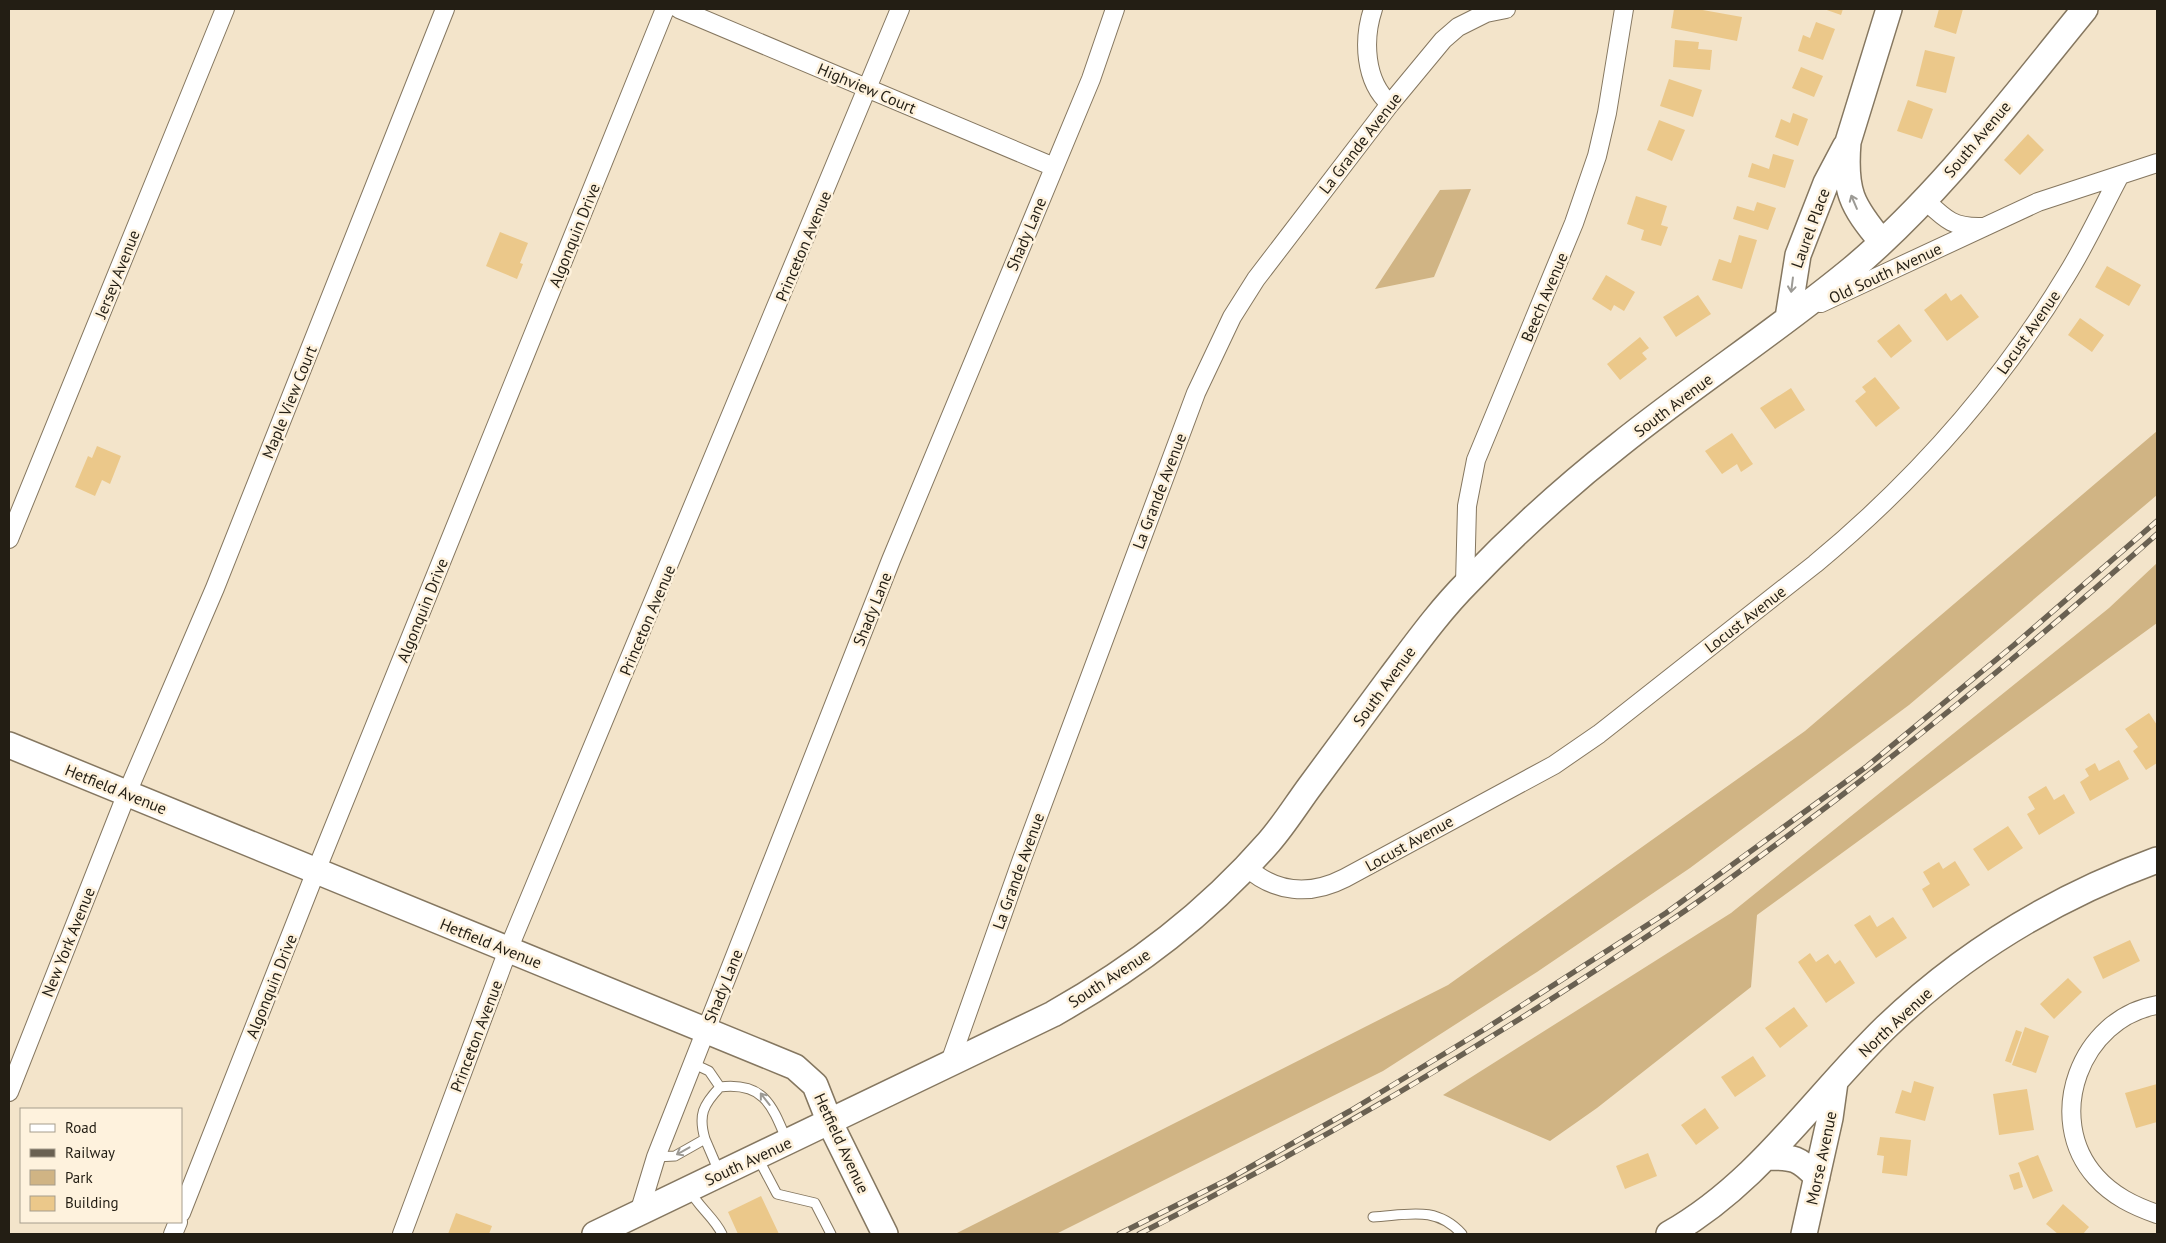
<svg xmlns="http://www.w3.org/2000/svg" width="2166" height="1243" viewBox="0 0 2166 1243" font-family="'PT Sans',sans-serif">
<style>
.green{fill:#d0b484}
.building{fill:#ebc88a}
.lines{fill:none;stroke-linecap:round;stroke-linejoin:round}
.lane-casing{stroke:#857760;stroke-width:11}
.street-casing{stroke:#857760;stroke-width:20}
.secondary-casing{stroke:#857760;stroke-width:28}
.lane{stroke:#fff;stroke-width:9}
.street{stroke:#fff;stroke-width:18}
.secondary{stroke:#fff;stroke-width:25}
.rail-casing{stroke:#6a6152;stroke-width:5.5}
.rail{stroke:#fef2dd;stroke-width:4;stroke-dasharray:11;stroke-linecap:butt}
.oneway{stroke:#9c9a95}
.labels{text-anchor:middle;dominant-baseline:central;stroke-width:5;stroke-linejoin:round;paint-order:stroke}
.street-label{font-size:16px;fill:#231e14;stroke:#fef2dd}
</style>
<rect width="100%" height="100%" fill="#f3e4ca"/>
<!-- green -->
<path class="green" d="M1471 189 1434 277 1375 289 1440 190Z
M2157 431V495L1909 705 1690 868 1537 972 1383 1071 1056 1234H955L1448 985 1805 731Z
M2157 563V623L1757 915 1751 987 1597 1108 1550 1141 1443 1095 1731 913 2109 608Z"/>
<!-- building -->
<path class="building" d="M1674 9H1697L1742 17 1737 41 1671 28Z
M1824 9H1843L1841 15Z
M1939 9H1963L1956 34 1934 27Z
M1816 22 1835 29 1823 60 1798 51 1803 35 1810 38Z
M1675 40 1699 42 1698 49 1712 50 1710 70 1673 67Z
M1925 50 1955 57 1946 93 1916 86Z
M1801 67 1823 76 1814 97 1792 88Z
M1669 79 1702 90 1693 117 1660 106Z
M1908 100 1933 109 1922 139 1897 131Z
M1793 113 1808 119 1798 146 1775 137 1781 119 1790 123Z
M1659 120 1685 130 1672 161 1647 150Z
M2028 134 2044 150 2020 175 2004 160Z
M1773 154 1794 160 1785 188 1748 177 1752 163 1769 169Z
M1636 196 1667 206 1661 225 1668 227 1661 246 1641 240 1644 230 1627 224Z
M1757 202 1776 208 1768 230 1733 219 1737 206 1754 211Z
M500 232 528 243 520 263 523 264 517 279 486 266Z
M1739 235 1757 240 1742 289 1712 280 1719 259 1731 263Z
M2107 266 2141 285 2129 306 2095 287Z
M1606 275 1635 292 1624 311 1614 305 1611 311 1592 299Z
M1946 293 1951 301 1961 294 1979 317 1947 341 1924 310Z
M1698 295 1711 314 1676 337 1663 317Z
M2080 318 2104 335 2092 352 2068 335Z
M1899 324 1912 341 1891 358 1877 341Z
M1640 337 1649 348 1642 353 1647 359 1620 380 1607 364Z
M1875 377 1900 408 1876 427 1855 401 1866 392 1862 387Z
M1791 388 1805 410 1775 429 1760 408Z
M1732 433 1753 464 1741 472 1737 464 1722 474 1705 451Z
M97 446 121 456 110 484 102 480 95 496 75 487 88 456 92 458Z
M2149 713 2157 725V763L2146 770 2133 751 2138 747 2125 729Z
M2119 760 2129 779 2090 801 2080 782 2089 776 2085 769 2095 763 2099 771Z
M2046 786 2054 800 2064 794 2075 813 2039 835 2027 814 2035 809 2028 797Z
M2008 826 2023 848 1988 871 1973 849Z
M1955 861 1970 885 1933 908 1922 889 1930 884 1923 872 1939 862 1943 869Z
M1870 915 1877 927 1893 917 1907 938 1876 958 1854 925Z
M2130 940 2140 961 2103 979 2093 957Z
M1810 953 1816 962 1828 954 1835 964 1840 960 1855 983 1826 1003 1798 962Z
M2068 978 2082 992 2054 1019 2040 1004Z
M1794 1007 1808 1026 1780 1048 1765 1028Z
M2025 1027 2049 1036 2036 1073 2012 1065Z
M2016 1030 2022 1032 2011 1063 2005 1061Z
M1753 1056 1766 1076 1735 1097 1721 1077Z
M1914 1081 1934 1087 1925 1121 1895 1113 1902 1090 1911 1093Z
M2157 1084V1122L2136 1128 2125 1093Z
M2027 1089 2034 1130 1999 1135 1993 1094Z
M1705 1108 1719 1128 1696 1145 1681 1125Z
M1880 1137 1911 1140 1907 1176 1882 1173 1884 1156 1877 1155Z
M1648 1153 1657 1176 1625 1189 1616 1166Z
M2038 1155 2053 1191 2033 1199 2018 1163Z
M2019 1172 2023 1187 2014 1190 2009 1175Z
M761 1196 779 1234H738L728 1212Z
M2063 1204 2089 1227 2083 1234H2058L2046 1224Z
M456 1213 492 1226 489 1234H448Z"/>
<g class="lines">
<!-- lane casing -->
<g class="lane-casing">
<path id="lane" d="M694 1064 709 1071 720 1087
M705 1139 720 1174
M656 1157 675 1156 705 1139C698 1115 703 1105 720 1087 764 1082 772 1105 787 1141
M758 1158 777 1194 815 1203 831 1234
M689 1189C698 1207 714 1217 722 1234
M1373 1217C1407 1215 1436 1205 1462 1234"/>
</g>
<!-- street casing -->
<g class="street-casing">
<path id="street" d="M679 9 1054 167
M1373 9C1363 39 1364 81 1390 104
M1925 200C1945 219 1953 228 1982 227
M1821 303 2038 202 2157 163
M9 539 225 9
M1465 584 1467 506 1476 460 1574 223 1597 156 1607 113 1624 9
M1245 866C1275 893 1310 896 1345 878L1554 765 1599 734 1815 564C1914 482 2000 385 2066 276 2086 244 2102 209 2120 175
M2157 1005C2081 1018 2043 1118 2096 1177 2113 1196 2134 1206 2157 1214
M950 1062 1022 859 1196 393 1232 317 1256 279 1390 104 1443 40 1458 27 1486 13 1506 9
M9 1092 127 793 215 588 445 9
M181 1213 316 871 665 9
M639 1213 656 1157 891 560 1091 79 1115 9
M173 1234 178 1222
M402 1234 508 950 900 9"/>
</g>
<!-- secondary casing -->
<g class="secondary-casing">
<path id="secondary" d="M1882 242C1851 205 1844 191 1848 142L1889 9
M1788 318 1798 255 1826 183 1845 147
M9 745 795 1067 815 1085 830 1123 885 1234
M1767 1157C1794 1157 1799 1158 1817 1177
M595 1234 1053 1014C1136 967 1206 914 1269 842 1283 826 1295 807 1308 789 1335 752 1363 715 1390 678 1415 645 1439 611 1468 582 1513 535 1568 485 1619 445 1695 384 1777 331 1852 269 1941 194 2012 98 2085 9
M1669 1234C1758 1184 1814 1097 1886 1027 1964 952 2056 897 2157 860
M1804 1234 1830 1118 1835 1082"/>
</g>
<!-- lane -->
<use href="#lane" class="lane"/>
<!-- street -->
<use href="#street" class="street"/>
<!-- secondary -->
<use href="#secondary" class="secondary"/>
<!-- rail casing -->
<g class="rail-casing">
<path id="rail" d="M1119 1234 1227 1180 1350 1111 1485 1029 1666 913 1866 767 2014 645 2157 521
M1139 1234C1323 1142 1500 1036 1670 921 1708 896 1744 868 1781 841 1911 745 2036 642 2157 534"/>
</g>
<!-- rail -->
<use href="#rail" class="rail"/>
</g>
<!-- one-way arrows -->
<defs><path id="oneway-shaft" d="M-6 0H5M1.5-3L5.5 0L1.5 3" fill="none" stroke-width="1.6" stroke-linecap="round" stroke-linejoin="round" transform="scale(1.25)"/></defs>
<g class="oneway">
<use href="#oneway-shaft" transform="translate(1854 202) rotate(-113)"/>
<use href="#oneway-shaft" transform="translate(1792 285) rotate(97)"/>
<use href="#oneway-shaft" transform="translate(765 1099) rotate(-128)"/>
<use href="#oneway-shaft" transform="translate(683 1151) rotate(151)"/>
</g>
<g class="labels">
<!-- street labels -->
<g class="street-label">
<text transform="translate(867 88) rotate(23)">Highview Court</text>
<text transform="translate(1977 139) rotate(-50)">South Avenue</text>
<text transform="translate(1360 143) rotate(-52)">La Grande Avenue</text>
<text transform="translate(1810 228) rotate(-70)">Laurel Place</text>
<text transform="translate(1026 234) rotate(-67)">Shady Lane</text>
<text transform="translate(574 235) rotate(-68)">Algonquin Drive</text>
<text transform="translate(803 246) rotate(-67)">Princeton Avenue</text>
<text transform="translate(1885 273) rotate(-25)">Old South Avenue</text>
<text transform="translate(117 274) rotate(-68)">Jersey Avenue</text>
<text transform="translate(1544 297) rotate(-67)">Beech Avenue</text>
<text transform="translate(2028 332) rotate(-55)">Locust Avenue</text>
<text transform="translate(289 402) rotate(-68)">Maple View Court</text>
<text transform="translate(1673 405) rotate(-37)">South Avenue</text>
<text transform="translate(1159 491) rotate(-69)">La Grande Avenue</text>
<text transform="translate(872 609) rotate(-68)">Shady Lane</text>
<text transform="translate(422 610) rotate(-68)">Algonquin Drive</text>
<text transform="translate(1745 619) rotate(-38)">Locust Avenue</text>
<text transform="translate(647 620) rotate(-67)">Princeton Avenue</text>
<text transform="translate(1384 686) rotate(-54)">South Avenue</text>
<text transform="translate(116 789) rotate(22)">Hetfield Avenue</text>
<text transform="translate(1409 843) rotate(-29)">Locust Avenue</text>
<text transform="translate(1018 871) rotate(-70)">La Grande Avenue</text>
<text transform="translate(68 942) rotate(-68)">New York Avenue</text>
<text transform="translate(491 943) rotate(22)">Hetfield Avenue</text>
<text transform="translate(1109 978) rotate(-33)">South Avenue</text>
<text transform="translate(271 986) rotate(-68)">Algonquin Drive</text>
<text transform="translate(723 986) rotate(-68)">Shady Lane</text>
<text transform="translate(1895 1022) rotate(-43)">North Avenue</text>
<text transform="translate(476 1036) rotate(-69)">Princeton Avenue</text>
<text transform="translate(842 1143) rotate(65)">Hetfield Avenue</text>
<text transform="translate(1821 1158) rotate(-78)">Morse Avenue</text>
<text transform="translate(748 1161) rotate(-25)">South Avenue</text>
</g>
</g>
<!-- border -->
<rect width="2166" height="1243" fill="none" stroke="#231e14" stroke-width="20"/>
<!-- legend -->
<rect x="20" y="1108" width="162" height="115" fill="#fef2dd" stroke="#a69d8d"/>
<rect x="30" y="1124" width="25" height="8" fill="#ffffff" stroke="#a69d8d"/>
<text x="65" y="1133" font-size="15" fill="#231e14">Road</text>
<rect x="30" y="1149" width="25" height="8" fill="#6a6152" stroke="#a69d8d"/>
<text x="65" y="1158" font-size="15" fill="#231e14">Railway</text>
<rect x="30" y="1170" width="25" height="15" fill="#d0b484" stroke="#a69d8d"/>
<text x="65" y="1183" font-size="15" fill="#231e14">Park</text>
<rect x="30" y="1196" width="25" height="15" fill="#ebc88a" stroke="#a69d8d"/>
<text x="65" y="1208" font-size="15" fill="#231e14">Building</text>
</svg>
